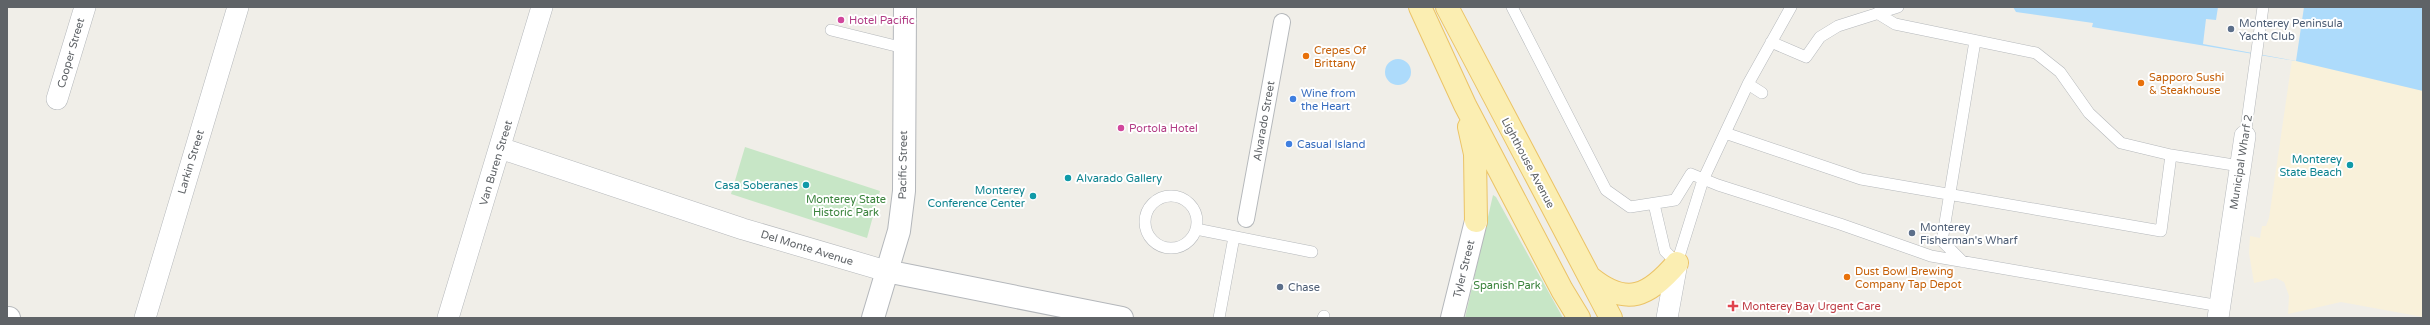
<svg xmlns="http://www.w3.org/2000/svg" width="2430" height="325" viewBox="0 0 2430 325" font-family="'Varela Round',sans-serif">
<style>
.green{fill:#c7e6c6}
.sand{fill:#f9f1da}
.water{fill:#addbfb}
.pier{fill:#f0eee8}
.lines{fill:none;stroke-linecap:round;stroke-linejoin:round}
.service-casing{stroke:#b5b8bb;stroke-width:12}
.pedestrian-casing{stroke:#b5b8bb;stroke-width:18}
.minor-casing{stroke:#b5b8bb;stroke-width:22}
.tertiary-casing{stroke:#b5b8bb;stroke-width:24}
.secondary-casing{stroke:#b4b7bb;stroke-width:24}
.primary-casing{stroke:#ebc366;stroke-width:24}
.service{stroke:#fff;stroke-width:11}
.pedestrian{stroke:#fff;stroke-width:16}
.minor{stroke:#fff;stroke-width:21}
.tertiary{stroke:#fff;stroke-width:22}
.secondary{stroke:#fff;stroke-width:22}
.primary{stroke:#fbeeb2;stroke-width:22}
.hotel-dot{fill:#d1479c;stroke:#fff;stroke-width:1.5}
.service-dot{fill:#5c6f8a;stroke:#fff;stroke-width:1.5}
.food-dot{fill:#e8710a;stroke:#fff;stroke-width:1.5}
.shop-dot{fill:#3f7fe0;stroke:#fff;stroke-width:1.5}
.culture-dot{fill:#0f9aa8;stroke:#fff;stroke-width:1.5}
.health-dot{fill:#e0444e;stroke:#fff;stroke-width:1.5}
.labels{text-anchor:middle;dominant-baseline:central;stroke-width:4;stroke-linejoin:round;paint-order:stroke}
.hotel-label{font-size:11px;fill:#b23c85;stroke:#fff;text-anchor:start}
.service-label{font-size:11px;fill:#4e5e75;stroke:#fff;text-anchor:start}
.food-label{font-size:11px;fill:#c56008;stroke:#fff;text-anchor:start}
.street-label{font-size:11px;fill:#5f6367;stroke:#fff}
.shop-label{font-size:11px;fill:#366cbe;stroke:#fff;text-anchor:start}
.culture-label{font-size:11px;fill:#0d838f;stroke:#fff;text-anchor:end}
.park-label{font-size:11px;fill:#3a833c;stroke:#fff}
.health-label{font-size:11px;fill:#be3a42;stroke:#fff;text-anchor:start}
</style>
<rect width="100%" height="100%" fill="#f0eee8"/>
<!-- green -->
<path class="green" d="M745 147 880 191 867 238 731 194Z
M1493 195 1496 197 1563 318H1465Z"/>
<!-- sand -->
<path class="sand" d="M2423 7V317L2341 302 2288 314 2289 296 2284 282 2276 278 2254 283 2249 253 2250 236 2260 238 2262 226H2266L2269 218 2292 60 2296 61Z"/>
<!-- water -->
<path class="water" d="M2013 7H2423V91L2296 61 2092 27 2093 23 2016 12Z
M1385 72a13 13 0 1 1 26 0a13 13 0 1 1-26 0Z"/>
<!-- pier -->
<path class="pier" d="M2218 7H2304L2296 61 2203 44 2206 19 2216 20Z"/>
<g class="lines">
<!-- service casing -->
<g class="service-casing">
<path id="service" d="M1512 7 1606 190 1630 207 1675 200 1691 174 1718 185 1840 224 1931 256 2220 306
M1877 13 1895 24 2036 53 2060 72 2089 113 2121 143 2171 155 2240 166
M831 30 904 48
M1771 42 1806 57 1820 37 1838 26 1898 7
M1748 84 1762 93
M1725 133 1861 179 2161 231 2171 155
M2245 136 2263 7
M1145 222a26 26 0 1 1 52 0a26 26 0 1 1-52 0Z
M1654 204 1665 251 1677 263 1703 180 1748 84 1791 7
M1196 229 1312 252
M1963 262 1942 241 1975 41
M1219 318 1234 237
M1323 318 1324 316"/>
</g>
<!-- pedestrian casing -->
<g class="pedestrian-casing">
<path id="pedestrian" d="M1246 219 1282 22"/>
</g>
<!-- minor casing -->
<g class="minor-casing">
<path id="minor" d="M57 99 85 7
M500 148 743 229 886 271
M145 318 238 7
M448 318 542 7
M1667 318 1677 263
M2218 318 2245 136"/>
</g>
<!-- tertiary casing -->
<g class="tertiary-casing">
<path id="tertiary" d="M7 318H9"/>
</g>
<!-- secondary casing -->
<g class="secondary-casing">
<path id="secondary" d="M886 271 1122 318
M873 318 899 231 904 191 905 7
M1452 318 1476 221"/>
</g>
<!-- primary casing -->
<g class="primary-casing">
<path id="primary" d="M1420 7 1465 105 1562 290 1579 318
M1447 7 1611 318
M1469 127 1475 154 1476 221
M1591 278C1627 307 1649 296 1677 263"/>
</g>
<!-- service -->
<use href="#service" class="service"/>
<!-- pedestrian -->
<use href="#pedestrian" class="pedestrian"/>
<!-- minor -->
<use href="#minor" class="minor"/>
<!-- tertiary -->
<use href="#tertiary" class="tertiary"/>
<!-- secondary -->
<use href="#secondary" class="secondary"/>
<!-- primary -->
<use href="#primary" class="primary"/>
</g>
<!-- markers -->
<g class="hotel-dot">
<circle cx="841" cy="20" r="4"/>
<circle cx="1121" cy="128" r="4"/>
</g>
<g class="service-dot">
<circle cx="2231" cy="29" r="4"/>
<circle cx="1912" cy="233" r="4"/>
<circle cx="1280" cy="287" r="4"/>
</g>
<g class="food-dot">
<circle cx="1306" cy="56" r="4"/>
<circle cx="2141" cy="83" r="4"/>
<circle cx="1847" cy="277" r="4"/>
</g>
<g class="shop-dot">
<circle cx="1293" cy="99" r="4"/>
<circle cx="1289" cy="144" r="4"/>
</g>
<g class="culture-dot">
<circle cx="2350" cy="165" r="4"/>
<circle cx="1068" cy="178" r="4"/>
<circle cx="806" cy="185" r="4"/>
<circle cx="1033" cy="196" r="4"/>
</g>
<path class="health-dot" d="M1731 300h4v4h4v4h-4v4h-4v-4h-4v-4h4z"/>
<g class="labels">
<!-- hotel labels -->
<g class="hotel-label">
<text x="849" y="20">Hotel Pacific</text>
<text x="1129" y="128">Portola Hotel</text>
</g>
<!-- service labels -->
<g class="service-label">
<text x="2239" y="23">Monterey Peninsula<tspan x="2239" dy="13">Yacht Club</tspan></text>
<text x="1920" y="227">Monterey<tspan x="1920" dy="13">Fisherman's Wharf</tspan></text>
<text x="1288" y="287">Chase</text>
</g>
<!-- food labels -->
<g class="food-label">
<text x="1314" y="50">Crepes Of<tspan x="1314" dy="13">Brittany</tspan></text>
<text x="2149" y="77">Sapporo Sushi<tspan x="2149" dy="13">&amp; Steakhouse</tspan></text>
<text x="1855" y="271">Dust Bowl Brewing<tspan x="1855" dy="13">Company Tap Depot</tspan></text>
</g>
<!-- street labels -->
<g class="street-label">
<text transform="translate(71 53) rotate(-74)">Cooper Street</text>
<text transform="translate(1264 121) rotate(-80)">Alvarado Street</text>
<text transform="translate(191 162) rotate(-73)">Larkin Street</text>
<text transform="translate(2241 162) rotate(-81)">Municipal Wharf 2</text>
<text transform="translate(496 163) rotate(-73)">Van Buren Street</text>
<text transform="translate(1528 163) rotate(62)">Lighthouse Avenue</text>
<text transform="translate(903 165) rotate(-89)">Pacific Street</text>
<text transform="translate(807 248) rotate(17)">Del Monte Avenue</text>
<text transform="translate(1464 269) rotate(-76)">Tyler Street</text>
</g>
<!-- shop labels -->
<g class="shop-label">
<text x="1301" y="93">Wine from<tspan x="1301" dy="13">the Heart</tspan></text>
<text x="1297" y="144">Casual Island</text>
</g>
<!-- culture labels -->
<g class="culture-label">
<text x="2342" y="159">Monterey<tspan x="2342" dy="13">State Beach</tspan></text>
<text x="1076" y="178" text-anchor="start">Alvarado Gallery</text>
<text x="798" y="185">Casa Soberanes</text>
<text x="1025" y="190">Monterey<tspan x="1025" dy="13">Conference Center</tspan></text>
</g>
<!-- park labels -->
<g class="park-label">
<text x="846" y="199">Monterey State<tspan x="846" dy="13">Historic Park</tspan></text>
<text x="1507" y="285">Spanish Park</text>
</g>
<!-- health labels -->
<g class="health-label">
<text x="1742" y="306">Monterey Bay Urgent Care</text>
</g>
</g>
<!-- border -->
<rect width="2430" height="325" fill="none" stroke="#5f6367" stroke-width="16"/>
</svg>
